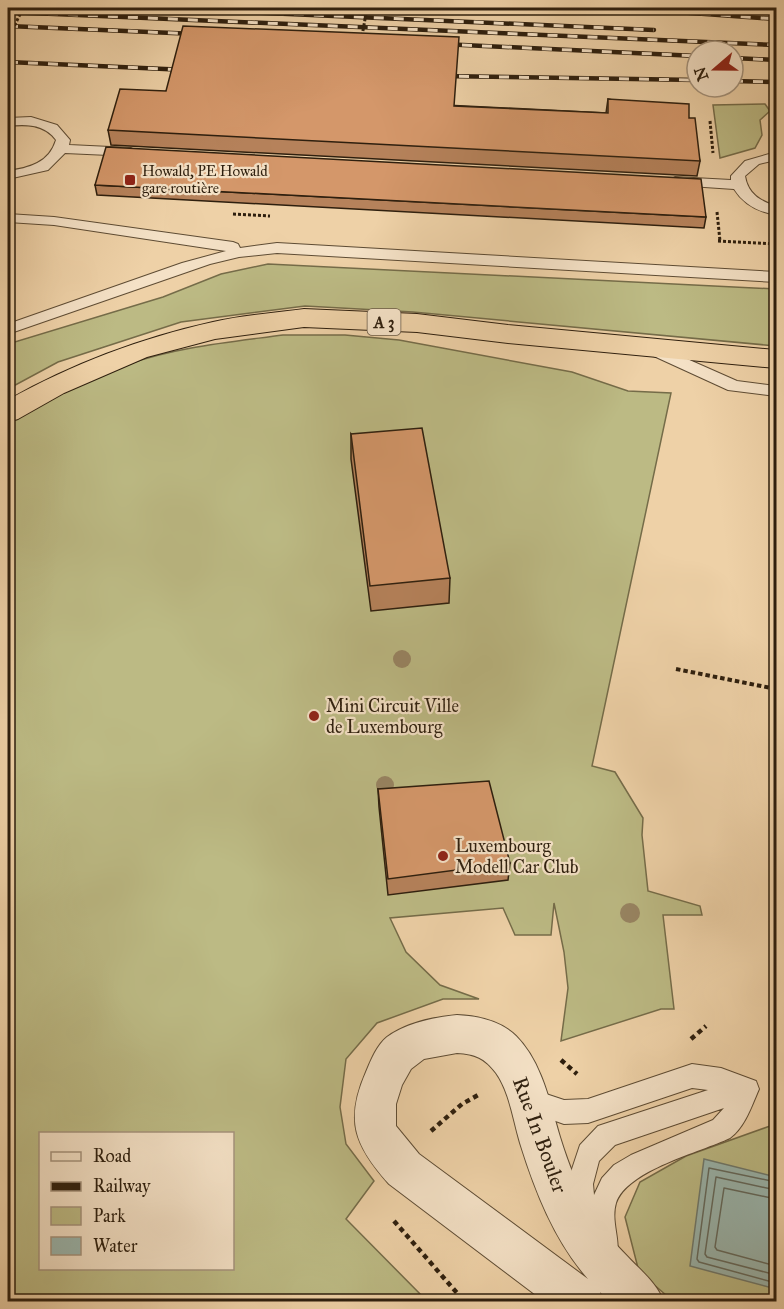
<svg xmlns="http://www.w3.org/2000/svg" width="784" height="1309" viewBox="0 0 784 1309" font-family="'IM FELL Great Primer',serif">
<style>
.green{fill:#bcba84;stroke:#756c49;stroke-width:1.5;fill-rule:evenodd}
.water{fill:#9ab6ae;stroke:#6f7a6e;stroke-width:1.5}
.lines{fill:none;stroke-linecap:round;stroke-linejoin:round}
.shore{stroke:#646a5e;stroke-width:1.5}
.lane-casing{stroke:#5e4c34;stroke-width:2}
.street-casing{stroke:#5e4c34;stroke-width:2}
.highway-casing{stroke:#2e1f0e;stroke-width:2}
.path-far2{stroke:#2e1f0e;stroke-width:3;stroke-dasharray:3 2;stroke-linecap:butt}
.path-far1{stroke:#2e1f0e;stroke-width:4;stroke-dasharray:4.5 3;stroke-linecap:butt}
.path{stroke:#2e1f0e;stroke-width:4.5;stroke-dasharray:5 4;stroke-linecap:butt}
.lane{fill:#f4e1c6;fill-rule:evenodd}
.street{fill:#f4e1c6;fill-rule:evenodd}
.highway{fill:#eed1a7;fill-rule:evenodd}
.rail-casing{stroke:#2e1f0e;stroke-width:4.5}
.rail{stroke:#f4e1c6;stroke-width:3;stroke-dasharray:10;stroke-linecap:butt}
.path-bridge{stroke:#2e1f0e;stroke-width:3;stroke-dasharray:3 2;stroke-linecap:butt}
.tree{fill:#988563}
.wall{fill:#b6825b;stroke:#2e1f0e;stroke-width:1.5}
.building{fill:#d4976a;stroke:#2e1f0e;stroke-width:1.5}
.poi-dot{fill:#8f2418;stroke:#f4e1c6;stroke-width:2}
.labels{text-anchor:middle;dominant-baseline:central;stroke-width:4.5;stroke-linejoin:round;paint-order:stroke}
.far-poi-label{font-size:15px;fill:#2e1f0e;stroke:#f4e1c6;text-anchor:start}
.shield{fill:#f4e1c6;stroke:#695945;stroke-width:1.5}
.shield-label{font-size:16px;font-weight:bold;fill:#2e1f0e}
.poi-label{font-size:18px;fill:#2e1f0e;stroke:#f4e1c6;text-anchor:start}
.near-street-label{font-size:21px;fill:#2e1f0e;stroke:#f4e1c6}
</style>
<rect width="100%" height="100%" fill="#eed1a7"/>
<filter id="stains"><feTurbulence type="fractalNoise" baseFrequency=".00333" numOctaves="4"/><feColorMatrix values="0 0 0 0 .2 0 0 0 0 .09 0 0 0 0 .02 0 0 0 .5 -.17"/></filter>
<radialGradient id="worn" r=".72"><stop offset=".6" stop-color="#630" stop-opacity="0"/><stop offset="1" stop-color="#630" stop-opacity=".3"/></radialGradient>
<!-- green -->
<path class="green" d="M765 104 770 111 760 120 762 135 755 148 720 158 713 105Z
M268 264 776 289V346L413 312 305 306 181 322 58 362 8 389V344L163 297 221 274Z
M283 335H345L399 340 572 372 628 391 671 393 592 766 615 772 643 818 642 835 648 891 700 906 702 915H663L674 1009H661L561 1041 568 988 564 952 554 903 551 935H515L503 908 390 918 406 952 440 985 479 999H443L377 1023 346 1059 340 1107 346 1144 374 1181 346 1219 427 1301 8 1302V424C45 401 84 380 126 365 175 347 231 342 283 335ZM40 1134H232V1268H40Z
M770 1126 776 1127V1301H673L639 1272 625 1217 640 1182 686 1156Z"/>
<!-- water -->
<path class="water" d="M704 1159 776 1177V1289L690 1266Z"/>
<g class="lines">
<!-- shore -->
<path class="shore" d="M776 1182 709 1168 697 1259 699 1262 776 1283
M776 1190 716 1177 705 1254 707 1257 776 1275
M776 1199 724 1188 715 1247 717 1250 776 1266"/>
<!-- lane casing -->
<g class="lane-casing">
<path id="lane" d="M31 117 57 125 70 140 69 145 131 148 138 152 131 156 65 153 48 170 8 179V171C29 168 49 163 56 140 44 124 26 124 8 126V118Z
M776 152V160L759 164 745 176C748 194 760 201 776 206V215C759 212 744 205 734 189L675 185 668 181 675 177 731 180V176L745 161Z
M8 214 54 217 233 242 238 244 240 248 277 243 776 272V282L277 253 239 257 210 264 8 334V324L182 263 226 251 54 225 8 222Z
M651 343 737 381 776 386V396L728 390 645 352 643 348 645 344Z
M692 1064 721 1068 756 1081 759 1089C752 1105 745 1127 730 1138 701 1152 627 1170 616 1203 610 1223 623 1244 615 1262L606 1266 597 1262 589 1227 584 1229 575 1225 571 1216 567 1184 580 1145 598 1126 708 1090 692 1088 588 1123 564 1124 519 1108 516 1100 519 1092 528 1088 564 1100 588 1099ZM724 1108 713 1120 631 1155 614 1165 602 1178 594 1195 593 1184 599 1161 615 1145Z"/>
</g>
<!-- street casing -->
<g class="street-casing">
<path id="street" d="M457 1015C478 1016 501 1021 516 1036 542 1062 550 1103 560 1137 568 1163 578 1189 593 1213 602 1229 614 1243 627 1256 641 1271 656 1282 664 1302H609L600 1292 604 1302H545L389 1184C354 1145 345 1120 366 1072 371 1060 377 1045 387 1037 406 1023 435 1017 457 1015ZM457 1053C475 1054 485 1058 496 1073 510 1093 513 1120 520 1143 535 1191 554 1240 588 1279L419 1154 396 1126V1104L402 1085 411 1069 424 1059Z"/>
</g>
<!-- highway casing -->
<g class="highway-casing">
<path id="highway" d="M304 309 417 314 508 325 776 350V368L508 343 417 332 304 327 215 339 147 357 64 393 18 419 8 422V400C72 364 141 338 213 322 242 315 274 313 304 309Z"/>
</g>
<!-- path-far2 -->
<path class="path-far2" d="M710 121 713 153
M717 212 720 241
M233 214 270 216
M718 241 776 244"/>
<!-- path-far1 -->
<path class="path-far1" d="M676 669 776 689"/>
<!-- path -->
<path class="path" d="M691 1039 706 1026
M561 1060 577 1074
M431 1131 462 1104 480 1094
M394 1221 465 1302"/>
<!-- lane -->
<use href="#lane" class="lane"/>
<!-- street -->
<use href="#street" class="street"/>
<!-- highway -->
<use href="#highway" class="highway"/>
<!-- rail casing -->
<g class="rail-casing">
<path id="rail" d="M154 8 654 30
M621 8 776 19
M8 12 776 45
M8 26 196 34
M442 44 697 56
M733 58 776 60
M8 62 187 70
M439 76 697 80
M733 81 776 82"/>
</g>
<!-- rail -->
<use href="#rail" class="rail"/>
<!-- path-bridge -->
<path class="path-bridge" d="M362 36 367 8
M8 39 23 8"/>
</g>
<!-- trees -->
<g class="tree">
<circle cx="402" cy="659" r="9"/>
<circle cx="385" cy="785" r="9"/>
<circle cx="630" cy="913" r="10"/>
</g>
<!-- wall -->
<path class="wall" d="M166 91 606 113 608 99 689 118 700 161 697 176 111 145 108 130Z
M95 185 706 217 704 228 97 195Z
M351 434 450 578 449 603 371 611 351 459Z
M378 789 510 863 508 880 388 895 379 807Z"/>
<!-- building -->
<path class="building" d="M183 26 459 37 454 106 608 113V99L689 104V118H695L700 161 108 130 120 89 166 91Z
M106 147 701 179 706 217 95 185Z
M422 428 450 578 370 586 351 434Z
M489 781 510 863 388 879 378 789Z"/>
<!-- markers -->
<g class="poi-dot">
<rect x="124" y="174" width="12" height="12" rx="3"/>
<circle cx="314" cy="716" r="6"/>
<circle cx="443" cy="856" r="6"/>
</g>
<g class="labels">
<!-- far-poi labels -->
<g class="far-poi-label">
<text x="142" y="171">Howald, PE Howald<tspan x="142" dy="17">gare routière</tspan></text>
</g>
<!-- shield labels -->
<rect class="shield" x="367.5" y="309" width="33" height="26" rx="4.5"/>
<g class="shield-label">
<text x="384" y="322">A 3</text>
</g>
<!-- poi labels -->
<g class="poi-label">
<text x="326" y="706">Mini Circuit Ville<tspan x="326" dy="21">de Luxembourg</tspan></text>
<text x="455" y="846">Luxembourg<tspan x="455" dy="21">Modell Car Club</tspan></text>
</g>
<!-- near-street labels -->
<g class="near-street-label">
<text transform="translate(540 1135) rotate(70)">Rue In Bouler</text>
</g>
</g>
<!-- margin -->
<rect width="784" height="1309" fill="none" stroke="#eed1a7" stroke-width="30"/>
<rect x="9" y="9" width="766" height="1291" fill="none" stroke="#2e1f0e" stroke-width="3"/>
<rect x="15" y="15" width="754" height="1279" fill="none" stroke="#2e1f0e" stroke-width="1.5"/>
<!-- legend -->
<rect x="39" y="1132" width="195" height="138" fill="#f4e1c6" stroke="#a5937c" stroke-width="1.5"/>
<rect x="51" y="1152" width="30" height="9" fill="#f4e1c6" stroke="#a5937c" stroke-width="1.5"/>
<text x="93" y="1162" font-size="18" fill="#2e1f0e">Road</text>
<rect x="51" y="1182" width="30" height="9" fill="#2e1f0e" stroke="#a5937c" stroke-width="1.5"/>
<text x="93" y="1192" font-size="18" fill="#2e1f0e">Railway</text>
<rect x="51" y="1207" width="30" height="18" fill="#bcba84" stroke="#a5937c" stroke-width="1.5"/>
<text x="93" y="1222" font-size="18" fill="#2e1f0e">Park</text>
<rect x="51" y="1237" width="30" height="18" fill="#9ab6ae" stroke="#a5937c" stroke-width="1.5"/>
<text x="93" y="1252" font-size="18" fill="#2e1f0e">Water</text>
<!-- north arrow -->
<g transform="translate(715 69) rotate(250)"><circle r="28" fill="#f4e1c6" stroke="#a5937c" stroke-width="1.5"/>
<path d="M0-4.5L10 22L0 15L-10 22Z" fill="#8f2418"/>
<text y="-9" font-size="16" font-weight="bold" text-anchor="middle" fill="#2e1f0e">N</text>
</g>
<rect width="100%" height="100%" filter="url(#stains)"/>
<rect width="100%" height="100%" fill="url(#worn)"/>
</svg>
